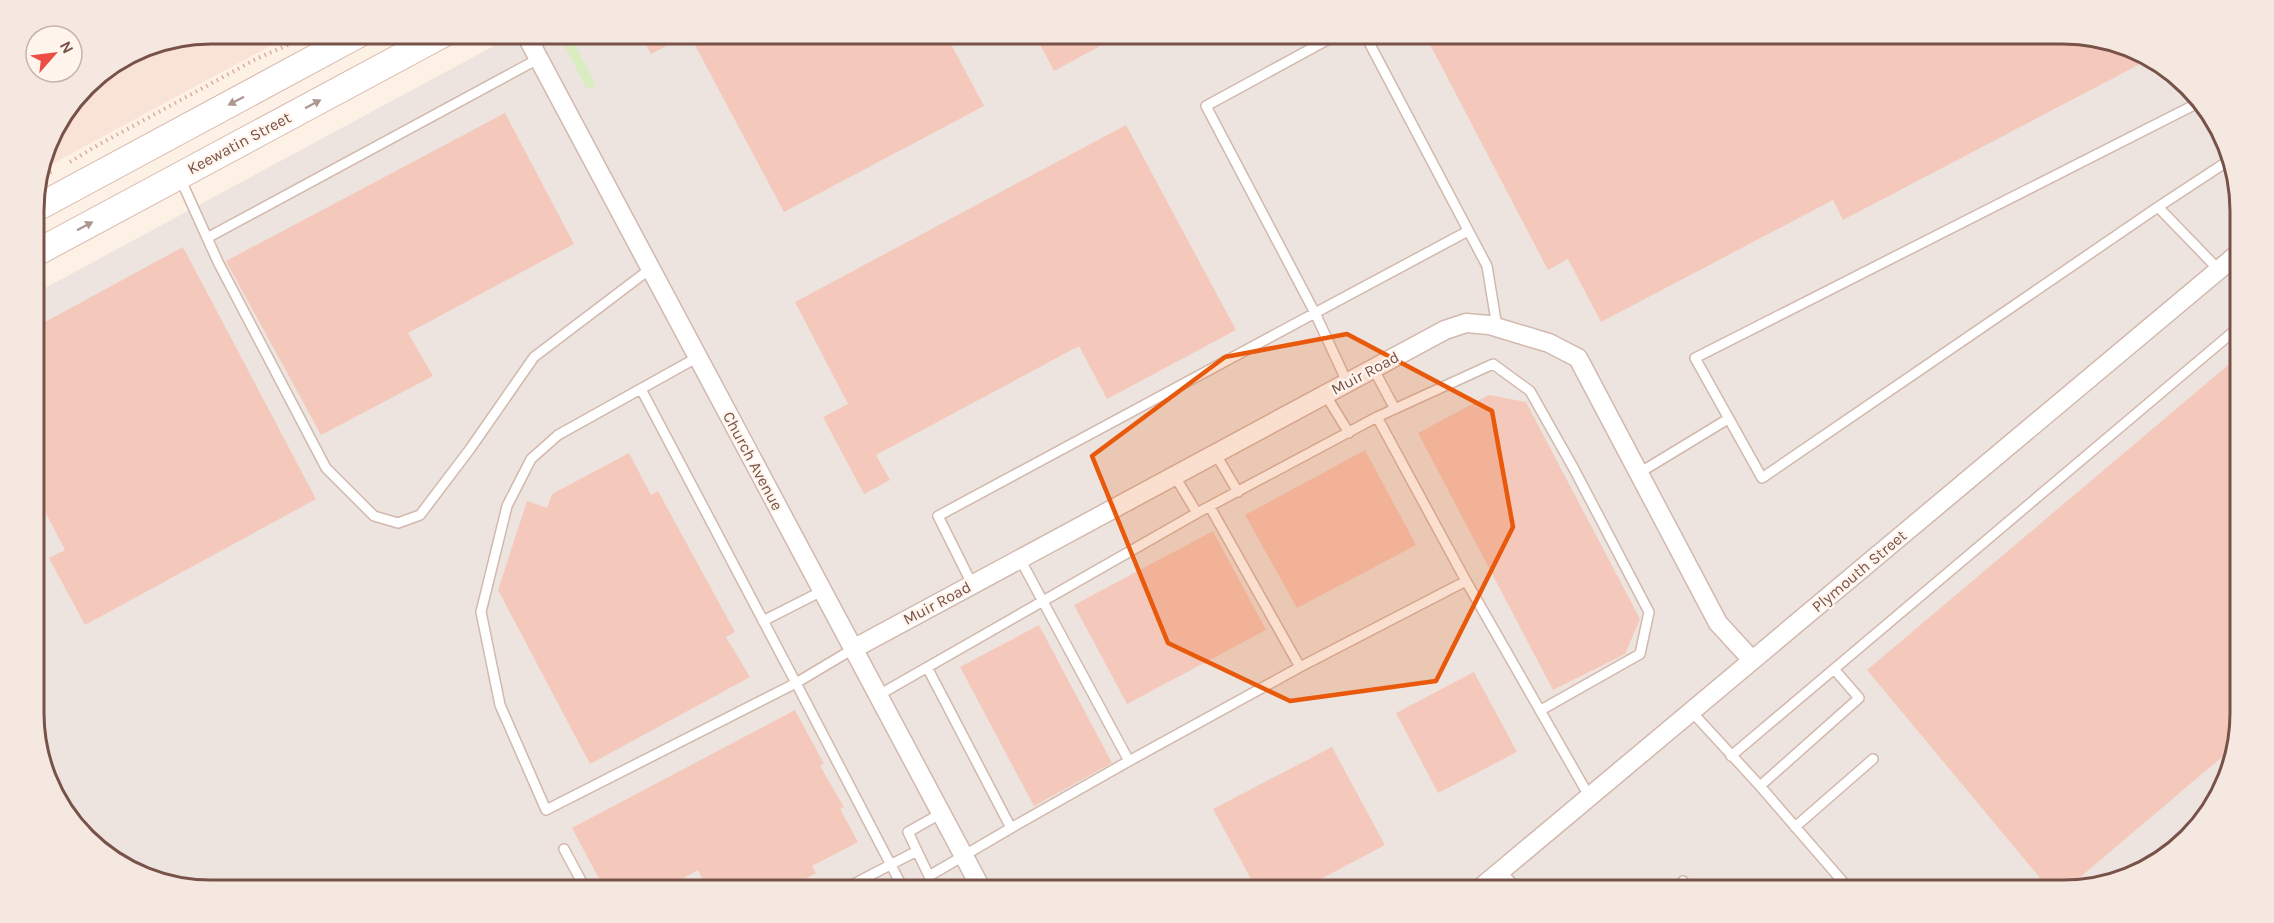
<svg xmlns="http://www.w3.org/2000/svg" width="2274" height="923" viewBox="0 0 2274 923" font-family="Karla,sans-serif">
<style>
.residential{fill:#f8e3d6}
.industrial{fill:#ede4df}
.green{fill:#daecc2}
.building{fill:#f4c9bb}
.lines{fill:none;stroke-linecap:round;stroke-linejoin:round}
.lane-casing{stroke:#d2b8ad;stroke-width:12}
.street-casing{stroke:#d2b8ad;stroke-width:21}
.secondary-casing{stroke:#d8b8ac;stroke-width:28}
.path{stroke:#daab9e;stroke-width:4;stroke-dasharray:1.5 4.5;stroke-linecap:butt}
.lane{stroke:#fff;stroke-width:9}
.street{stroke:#fff;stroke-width:18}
.secondary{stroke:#fff;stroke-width:26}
.oneway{fill:#ae9791}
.marked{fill:#e8590c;fill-opacity:0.2;stroke:#e8590c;stroke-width:4.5;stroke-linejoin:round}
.labels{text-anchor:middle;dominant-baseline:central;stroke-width:4.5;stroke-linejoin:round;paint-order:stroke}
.street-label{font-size:16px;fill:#785248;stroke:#fff5ed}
.rim{fill:none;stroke:#785248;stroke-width:3}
</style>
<rect width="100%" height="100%" fill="#fdf0e5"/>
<!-- residential -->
<path class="residential" d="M211 33H294L41 170 51 132 93 77 143 46Z"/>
<!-- industrial -->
<path class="industrial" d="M518 33H2063L2121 43 2204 102 2239 187 2241 712 2231 770 2204 820 2171 853 2121 880 2075 890H211L153 880 77 829 36 747 34 294Z"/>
<!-- green -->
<path class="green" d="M558 33H569L596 85 587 90Z"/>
<!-- building -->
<path class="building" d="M640 33H945L984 106 784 212 689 34 651 54Z
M1034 33H1124L1054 71Z
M1424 33H2063L2121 43 2146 61 1843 220 1833 200 1601 322 1568 259 1548 270Z
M505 113 574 244 408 333 433 376 321 435 226 261Z
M1126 125 1236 330 1107 399 1079 346 876 455 890 480 864 494 823 417 848 404 795 302Z
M183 247 316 499 85 625 49 558 65 550 35 492 34 328Z
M2240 355 2241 712 2235 746 2065 890H2050L1867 670Z
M1489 395 1526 402 1640 619 1625 654 1553 690 1418 433Z
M1365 450 1416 545 1297 608 1245 515Z
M629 453 651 495 658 491 735 632 726 637 750 677 590 764 498 590 527 501 547 508 552 494Z
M1213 531 1266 630 1127 704 1074 605Z
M1039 625 1112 763 1034 806 960 667Z
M1474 672 1517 752 1438 793 1396 713Z
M795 710 824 764 820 766 844 807 840 809 858 842 812 866 816 873 785 890H708L698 870 662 890H605L572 828Z
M1332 747 1385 845 1300 890H1257L1213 809Z"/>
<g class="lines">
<!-- lane casing -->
<g class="lane-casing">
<path id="lane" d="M1349 33 1338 34 1206 106 1315 313 1468 231
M1364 33 1487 266 1497 327
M180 178 218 262 326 468 374 516 398 523 420 515 470 449 534 357 650 269
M2158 207 1762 478 1695 358 2202 101
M207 238 538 59
M2219 270 2158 207 2228 161
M1373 368 1395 409
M641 389 796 683 546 810 500 705 481 612 507 506 531 459 558 435 698 357
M1325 394 1349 433
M1377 417 1466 581 1589 796
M1215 453 1238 492
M1639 473 1728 419
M1174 475 1197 513
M972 584 938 516 1315 313 1347 382
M763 621 822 591
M853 649 796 683 904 890
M1300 667 1466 581
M877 696 1197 513 1377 417 1493 364 1530 391 1574 469 1649 612 1640 654 1541 710
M1691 711 1760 786 1859 698 1834 669
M1731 756 2240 326
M1129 761 1300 667 1210 507
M1760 786 1850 890
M1795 827 1873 759
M1011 828 1129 761 1020 559
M564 849 586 890
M917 851 929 876 1011 828 928 669
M1501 871 1518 890
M1683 881 1691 890
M842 890 917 851 908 832 940 814"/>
</g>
<!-- street casing -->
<g class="street-casing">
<path id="street" d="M525 33 982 890
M853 649 1445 330 1466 323 1489 325 1549 343 1578 358 1718 623 1752 660
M1478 890 2240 252"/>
</g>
<!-- secondary casing -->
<g class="secondary-casing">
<path id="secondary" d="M33 210 361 33
M34 254 445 33"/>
</g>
<!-- path -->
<path class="path" d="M70 162 98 145 258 58 290 44
M39 177 55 170"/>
<!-- lane -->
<use href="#lane" class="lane"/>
<!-- street -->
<use href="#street" class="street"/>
<!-- secondary -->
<use href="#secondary" class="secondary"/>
</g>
<!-- one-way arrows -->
<defs><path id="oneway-solid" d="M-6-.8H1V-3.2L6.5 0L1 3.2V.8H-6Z" transform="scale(1.5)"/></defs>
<g class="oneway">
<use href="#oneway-solid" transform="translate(236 101) rotate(152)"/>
<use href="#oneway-solid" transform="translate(313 104) rotate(-28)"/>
<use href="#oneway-solid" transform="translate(85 226) rotate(-28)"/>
</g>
<!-- marked area -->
<path class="marked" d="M1347 334 1492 411 1513 527 1436 681 1290 701 1168 643 1092 456 1225 357Z"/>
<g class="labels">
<!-- street labels -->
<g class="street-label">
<text transform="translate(239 143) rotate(-28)">Keewatin Street</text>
<text transform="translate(1365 373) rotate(-28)">Muir Road</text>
<text transform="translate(753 461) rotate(62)">Church Avenue</text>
<text transform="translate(1859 571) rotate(-40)">Plymouth Street</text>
<text transform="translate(937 603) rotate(-28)">Muir Road</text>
</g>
</g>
<!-- crop -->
<path d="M0 0H2274V923H0ZM211 44H2063A167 167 0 0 1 2230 211V713A167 167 0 0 1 2063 880H211A167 167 0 0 1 44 713V211A167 167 0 0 1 211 44Z" fill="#f4e8e0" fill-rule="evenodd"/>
<path class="rim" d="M211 44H2063A167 167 0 0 1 2230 211V713A167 167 0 0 1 2063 880H211A167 167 0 0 1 44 713V211A167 167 0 0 1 211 44Z"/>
<!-- north arrow -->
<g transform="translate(54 54) rotate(62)"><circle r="28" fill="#fff5ed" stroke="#c9b4ab" stroke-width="1.5"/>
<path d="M0-4.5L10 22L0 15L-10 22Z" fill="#ed4e44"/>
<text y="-9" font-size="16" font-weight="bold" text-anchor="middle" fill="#785248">N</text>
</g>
</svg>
